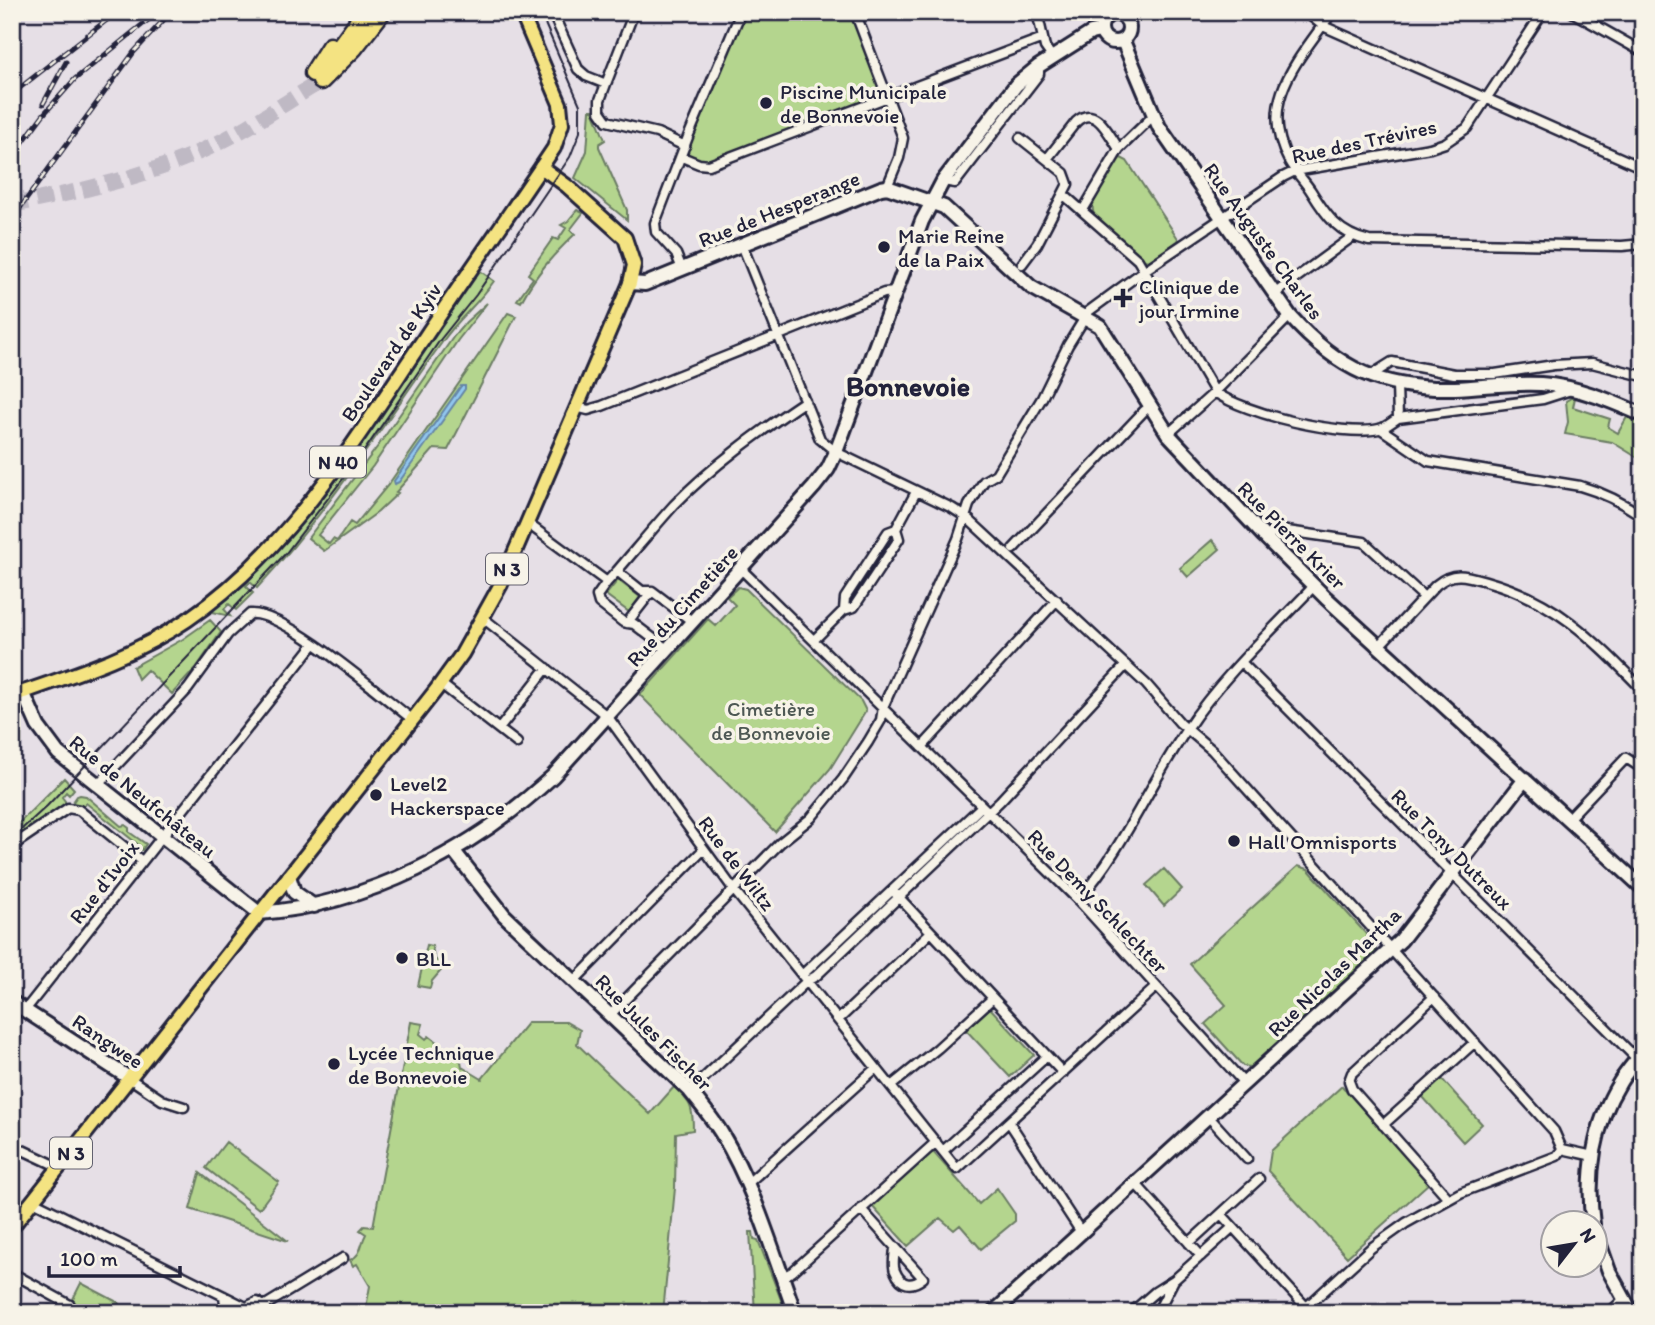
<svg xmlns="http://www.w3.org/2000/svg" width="1655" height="1325" viewBox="0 0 1655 1325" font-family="Itim,sans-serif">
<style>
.green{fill:#b4d58e;stroke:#6b7c64;stroke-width:2}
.water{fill:#91c7ef;stroke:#6585a7;stroke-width:2}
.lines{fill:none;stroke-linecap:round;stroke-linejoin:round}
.highway-tunnel{stroke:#bfb9c4;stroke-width:16;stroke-dasharray:16 8;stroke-linecap:butt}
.street-casing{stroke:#22223b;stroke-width:13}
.secondary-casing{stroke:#22223b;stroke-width:18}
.primary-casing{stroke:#22223b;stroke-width:18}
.highway-casing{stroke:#22223b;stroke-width:21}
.street{stroke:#f7f3e8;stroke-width:8}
.secondary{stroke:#f7f3e8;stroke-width:12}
.primary{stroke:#f4e382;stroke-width:12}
.highway{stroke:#f4e382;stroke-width:16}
.tram{stroke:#22223b;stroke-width:2}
.rail-casing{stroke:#22223b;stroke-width:5}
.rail{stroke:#f7f3e8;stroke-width:2.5;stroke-dasharray:8;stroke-linecap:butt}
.poi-dot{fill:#22223b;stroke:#f7f3e8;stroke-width:2.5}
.labels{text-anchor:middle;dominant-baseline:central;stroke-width:7;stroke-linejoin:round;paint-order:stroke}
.shield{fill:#f7f3e8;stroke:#62616f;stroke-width:2}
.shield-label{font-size:19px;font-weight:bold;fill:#22223b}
.poi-label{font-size:21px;fill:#22223b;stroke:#f7f3e8;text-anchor:start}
.street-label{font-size:21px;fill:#22223b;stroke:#f7f3e8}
.park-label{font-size:21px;fill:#4e5854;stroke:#f7f3e8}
.district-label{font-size:28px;font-weight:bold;fill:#22223b;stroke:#f7f3e8}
</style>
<rect width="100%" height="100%" fill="#e6dfe6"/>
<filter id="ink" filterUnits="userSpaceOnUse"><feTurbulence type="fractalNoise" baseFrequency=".0143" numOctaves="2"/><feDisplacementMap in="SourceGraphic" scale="14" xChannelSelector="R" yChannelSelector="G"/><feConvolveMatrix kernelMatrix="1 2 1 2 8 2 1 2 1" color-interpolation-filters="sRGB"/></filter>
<g filter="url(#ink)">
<!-- green -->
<path class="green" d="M741 12H855L887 97 709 165 682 157Z
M590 110H593L605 140 599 144V147L627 210V220L575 178 587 151Z
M1121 158 1127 161 1179 240 1149 261 1144 260 1097 220C1083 202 1106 177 1116 161Z
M577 210 583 213 570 230 575 234C553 255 535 275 521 302L517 300 533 278 528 274 553 238 558 240 566 228 561 225 568 221Z
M479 270 494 281C479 303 458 319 443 341 383 425 328 512 257 588L250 582 246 586 253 593 236 610 229 604 224 609 230 616 213 612 206 614 247 577 457 302Z
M487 303 458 340 373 466 318 535 329 544 333 539 337 541 350 522 355 525 388 485 508 313 516 316 448 450 434 449 396 492 398 493 378 512 324 551 308 538 378 446 454 336 466 322Z
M1571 398H1575L1573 407 1610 419 1608 427 1618 433 1627 417 1643 424V461L1612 442 1565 434 1568 422 1566 401Z
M1212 540 1220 549 1188 577 1180 568Z
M618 580 640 597 629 612 606 595Z
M738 587 746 589 861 701 866 711 830 769 775 832 640 695 708 619 716 626 735 605 727 597Z
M210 620 221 632 196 668 172 694 147 670 138 679 133 667 183 639Z
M64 778 74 789 69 795 66 792 62 797 65 801V807L12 842V830Z
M80 795 86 796 121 826 125 825 129 828V832L146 844 142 850 138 849 140 846 86 803 81 808 71 805 77 796Z
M1298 866 1308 869 1375 944 1376 953 1250 1067 1243 1066 1205 1024 1226 1005 1190 964Z
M1164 869 1182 889 1164 906 1146 885Z
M427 945 432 946 434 958 444 967 432 981 430 988 418 986Z
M990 1008 1034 1055 1010 1077 966 1030Z
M411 1022 423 1024 420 1034 426 1039 429 1036 461 1061 462 1067 482 1079 528 1022H566L580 1030 577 1044 650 1114 674 1087C691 1103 693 1106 693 1130L676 1133 675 1188 663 1313H365L370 1286 357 1264 353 1266 350 1260C362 1255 360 1245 366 1234L360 1230 364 1226 373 1227Z
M1441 1078 1482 1124 1463 1142 1422 1096Z
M1342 1086 1429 1183 1347 1257 1268 1171 1271 1151Z
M226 1142 279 1182 259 1209 206 1168Z
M930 1152 934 1153 979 1204 997 1188 1015 1214V1221L981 1249 960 1225 954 1230 940 1218 908 1246 871 1205Z
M200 1173 288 1241 190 1209Z
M750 1232H753L754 1239 758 1240 786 1313H755Z
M81 1283 119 1303 113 1313H66Z"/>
<!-- water -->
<path class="water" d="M461 386H465V389L399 482 395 484 394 481Z"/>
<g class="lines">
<!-- highway-tunnel -->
<path class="highway-tunnel" d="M12 205C82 191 152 176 216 144 253 126 286 102 321 81"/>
<!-- street casing -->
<g class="street-casing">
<path id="street" d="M552 12 578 69 586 76 606 84
M634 12 606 84 600 100V111L607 121 657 133 685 146
M855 12 903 138 899 158 887 187
M1037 12 1045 47 1052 57
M1306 12 1323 26 1643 168
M1332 12C1300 59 1256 101 1289 161 1295 172 1304 180 1311 191 1327 217 1339 234 1369 241L1622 246 1643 244
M1572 12 1643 52
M1020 138 1064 173 1068 184 1037 244 1022 264
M682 157 699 164 709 165 1043 38
M1047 159 1076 122C1096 103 1109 135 1119 149
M943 181 955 183 1039 74V66
M1064 195 1138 260 1215 392C1245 414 1342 437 1379 429 1385 428 1392 422 1398 418L1543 399 1571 390
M1083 210 1119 149 1153 116
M742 245 820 439 836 452 952 508 966 517 1146 684 1180 723 1212 750 1554 1131 1562 1149
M682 269 676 254 656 232 655 223 688 137 741 12
M1274 294 1352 237
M1374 378 1376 372 1392 362 1454 374H1495L1554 365 1592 363 1643 376
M1397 385 1398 418
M576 407 588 410 602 406 884 293 896 292
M1381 429 1428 461 1580 486C1604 493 1623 502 1643 517
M1168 434 1215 392 1290 316
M527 523 607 582 617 571 642 591H652L693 622
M1264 536 1280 530 1364 542 1424 597
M1013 549 1144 411 1151 406
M741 569 1078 900 1244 1083
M617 571C636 549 655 526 674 505 713 465 759 432 805 401
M607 582 597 596 599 603 623 622 634 624 668 650
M844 610 845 598 888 532 896 529 916 492
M483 618 608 717 734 890 957 1169 1156 987
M627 623 652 591
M814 640 844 610 854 607 899 539 896 529
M1379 646 1436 585C1453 571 1465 575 1486 581 1557 601 1593 639 1643 690
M1242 663 1637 1059
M441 684 517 743
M499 729 547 668
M922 747 1057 600
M97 786 188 689 228 634 250 614C284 610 383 697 413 720
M1568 819 1626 758 1643 769
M12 846 68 808 79 810 142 861
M893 891 1063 1073
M1078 900C1123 850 1149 785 1187 729 1220 679 1272 630 1314 586
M802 975 982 806
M574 981 704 849
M1434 997 1352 1073 1349 1081 1352 1089 1449 1199
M26 1009 314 644
M610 1015 780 843 811 818 843 779 868 742 881 720 883 707 958 539 969 505 984 481 996 474 1042 398 1068 345 1089 311 1145 270 1283 177 1295 171 1430 148 1445 143 1467 128 1543 12
M838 1020 931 932
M129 1078 162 1100 184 1107
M891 1086 938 1048 993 998
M690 1091 807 981 816 976 1000 801 1126 665
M1208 1116 1247 1159
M1009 1122 1081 1232
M1383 1125 1475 1042
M12 1145 59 1167
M943 1151 1047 1056
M1135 1183 1201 1256
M747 1184 876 1068
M33 1201 248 1308
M861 1209 923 1278C912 1287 901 1286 895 1271 892 1265 895 1254 895 1247
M1221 1214 1306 1307
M1189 1243 1259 1179
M12 1273 70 1305
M782 1277 792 1272 936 1142
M224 1296 226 1313
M264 1306 343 1258
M49 1311 51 1313
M248 1313 250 1305 257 1302 264 1306 265 1313
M1131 1313 1155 1292 1174 1280
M1157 1313 1174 1280 1233 1227
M1300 1313 1371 1248 1406 1223 1460 1193 1557 1156 1562 1149 1593 1156
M1609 1313 1624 1299"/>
</g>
<!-- secondary casing -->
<g class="secondary-casing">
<path id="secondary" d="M1101 28a14 14 0 1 1 28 0a14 14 0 1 1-28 0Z
M1123 41 1159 127 1290 316C1338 370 1383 390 1455 388 1484 387 1512 382 1541 384 1576 386 1611 401 1643 415
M630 283 645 284 881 188 887 187 944 207 1031 287 1100 326 1168 434 1264 536 1326 598 1643 888
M23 692 38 726 58 753 259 913C368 905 473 850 553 776L814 487 828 469 836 452 922 221 943 181 1016 85 1039 66 1091 33 1100 31
M453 850 504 915 690 1091C701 1105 713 1119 722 1134 755 1189 773 1253 795 1313
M289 876 294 892 314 906
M12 1002 129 1078
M1593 1224C1586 1176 1594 1124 1620 1082 1626 1072 1635 1062 1643 1052
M1596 1234 1609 1271 1632 1313
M993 1313 1401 940 1525 779"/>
</g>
<!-- primary casing -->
<g class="primary-casing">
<path id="primary" d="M12 696C73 675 134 656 187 620 290 550 357 437 425 337 468 273 512 211 554 148L562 124 560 104 521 12
M12 1227 436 690 462 654 501 584 630 283 634 265 625 238 567 186 541 167"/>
</g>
<!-- highway casing -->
<g class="highway-casing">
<path id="highway" d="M329 61 365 12
M313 73 330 46
M321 81 354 48 382 12"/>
</g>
<!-- street -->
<use href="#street" class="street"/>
<!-- secondary -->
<use href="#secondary" class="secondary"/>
<!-- primary -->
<use href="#primary" class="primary"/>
<!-- highway -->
<use href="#highway" class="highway"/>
<!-- tram -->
<path class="tram" d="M12 838 47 806 286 553 362 454 440 340 476 295 570 157 580 132V105L540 12"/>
<!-- rail casing -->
<g class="rail-casing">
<path id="rail" d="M12 94 117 12
M43 104 66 62
M20 146 43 115 75 79 158 12
M12 219 134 52 171 12"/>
</g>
<!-- rail -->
<use href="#rail" class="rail"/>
</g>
</g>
<!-- markers -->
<g class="poi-dot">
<circle cx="766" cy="103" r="7"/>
<circle cx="884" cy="247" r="7"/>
<path d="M1119.5 287.5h7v7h7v7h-7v7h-7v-7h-7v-7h7z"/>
<circle cx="376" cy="795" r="7"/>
<circle cx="1234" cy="841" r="7"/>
<circle cx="402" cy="958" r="7"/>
<circle cx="334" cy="1064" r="7"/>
</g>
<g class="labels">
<!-- shield labels -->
<g class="shield">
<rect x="310" y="446.5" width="56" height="31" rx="5"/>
<rect x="486" y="553.5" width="42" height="31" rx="5"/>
<rect x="50" y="1137.5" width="42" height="31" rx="5"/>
</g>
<g class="shield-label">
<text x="338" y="462">N 40</text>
<text x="507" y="569">N 3</text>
<text x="71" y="1153">N 3</text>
</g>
<!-- poi labels -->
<g class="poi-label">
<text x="780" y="91">Piscine Municipale<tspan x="780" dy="24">de Bonnevoie</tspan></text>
<text x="898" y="235">Marie Reine<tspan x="898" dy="24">de la Paix</tspan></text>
<text x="1139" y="286">Clinique de<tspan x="1139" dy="24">jour Irmine</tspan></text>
<text x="390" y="783">Level2<tspan x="390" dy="24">Hackerspace</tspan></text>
<text x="1248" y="841">Hall Omnisports</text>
<text x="416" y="958">BLL</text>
<text x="348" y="1052">Lycée Technique<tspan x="348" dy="24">de Bonnevoie</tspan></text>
</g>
<!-- street labels -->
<g class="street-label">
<text transform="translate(1364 141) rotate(-12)">Rue des Trévires</text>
<text transform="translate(779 209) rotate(-22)">Rue de Hesperange</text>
<text transform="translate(1264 241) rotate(54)">Rue Auguste Charles</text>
<text transform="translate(391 352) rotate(-56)">Boulevard de Kyiv</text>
<text transform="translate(1292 535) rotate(45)">Rue Pierre Krier</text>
<text transform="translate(682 606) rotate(-48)">Rue du Cimetière</text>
<text transform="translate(143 796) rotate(39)">Rue de Neufchâteau</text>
<text transform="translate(1452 849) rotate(45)">Rue Tony Dutreux</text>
<text transform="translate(737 863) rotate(53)">Rue de Wiltz</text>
<text transform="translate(104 882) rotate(-52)">Rue d'Ivoix</text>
<text transform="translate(1098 901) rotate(46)">Rue Demy Schlechter</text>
<text transform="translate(1334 972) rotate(-44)">Rue Nicolas Martha</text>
<text transform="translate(654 1032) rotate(45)">Rue Jules Fischer</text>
<text transform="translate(108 1041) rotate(34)">Rangwee</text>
</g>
<!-- park labels -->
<g class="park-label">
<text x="771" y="708">Cimetière<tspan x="771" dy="24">de Bonnevoie</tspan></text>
</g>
<!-- district labels -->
<g class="district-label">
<text x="908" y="386">Bonnevoie</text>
</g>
</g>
<!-- margin -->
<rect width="1655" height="1325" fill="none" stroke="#f7f3e8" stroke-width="42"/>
<rect x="21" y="21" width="1613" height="1283" fill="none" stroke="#22223b" stroke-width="2.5" filter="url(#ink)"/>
<!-- north arrow -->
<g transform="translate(1574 1244) rotate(59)"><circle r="33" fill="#f7f3e8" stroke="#a29fa3" stroke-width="2"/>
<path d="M0-5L12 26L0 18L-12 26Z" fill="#22223b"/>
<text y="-10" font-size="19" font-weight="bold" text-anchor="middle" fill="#22223b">N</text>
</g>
<!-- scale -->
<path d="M49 1266v10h131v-10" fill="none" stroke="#22223b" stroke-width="3.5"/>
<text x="60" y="1266" font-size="21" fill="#22223b" stroke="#f7f3e8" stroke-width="5" paint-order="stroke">100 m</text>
</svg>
